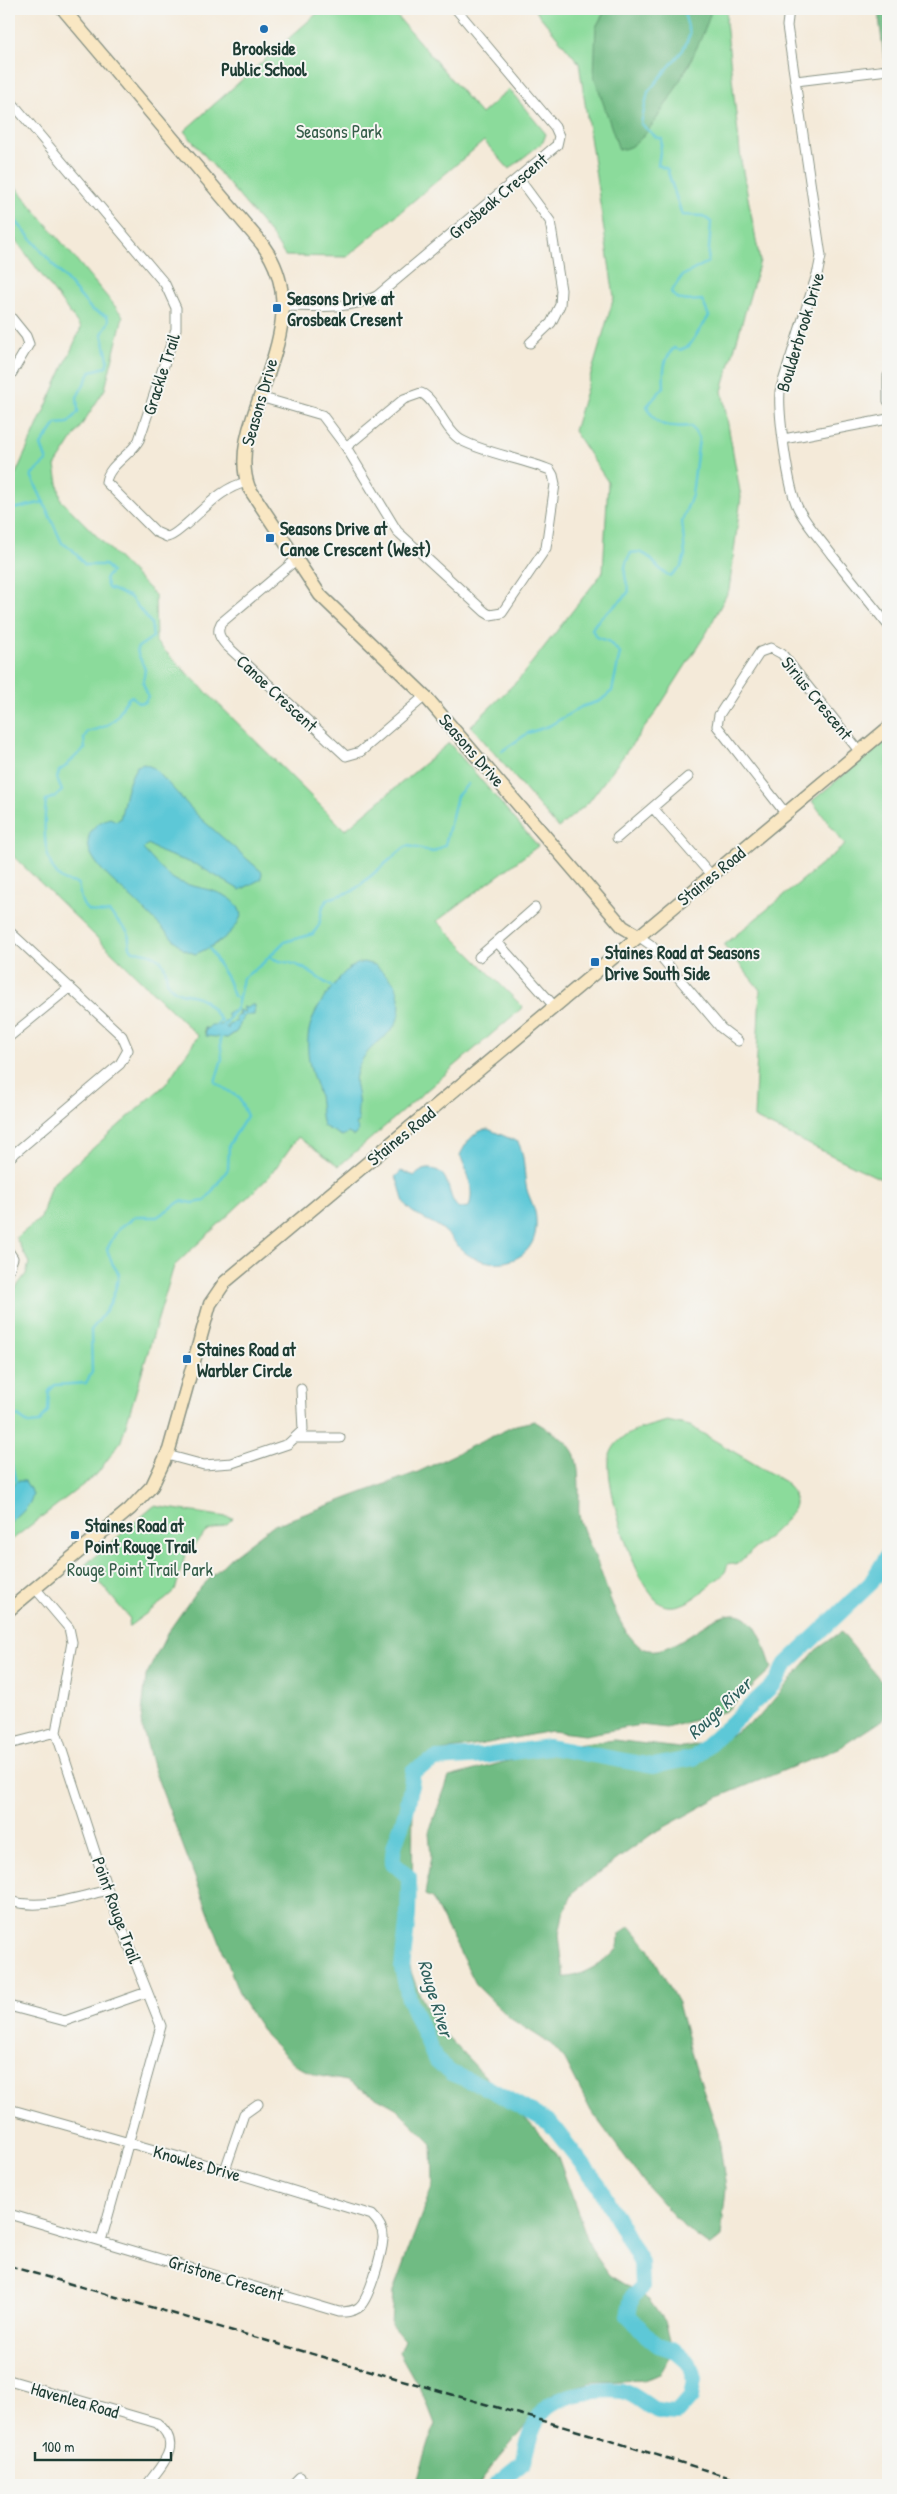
<svg xmlns="http://www.w3.org/2000/svg" width="897" height="2494" viewBox="0 0 897 2494" font-family="'Patrick Hand',sans-serif">
<style>
.green{fill:#8bdb9b;stroke:#558c68;fill-rule:evenodd}
.forest{fill:#70bb83;stroke:#487c5c}
.water{fill:#5dc8d7;stroke:#3e8286}
.lines{fill:none;stroke-linecap:round;stroke-linejoin:round}
.stream{stroke:#5dc8d7;stroke-width:2.5}
.river{stroke:#5dc8d7;stroke-width:16}
.street-casing{stroke:#8a9486;stroke-width:11}
.secondary-casing{stroke:#8a9486;stroke-width:15}
.street{stroke:#fff;stroke-width:9}
.secondary{stroke:#f9e7c3;stroke-width:12}
.rail{stroke:#1f3d34;stroke-width:2.5;stroke-dasharray:8 4;stroke-linecap:butt}
.poi-dot{fill:#1f6fb2;stroke:#f6f6f2;stroke-width:2}
.labels{text-anchor:middle;dominant-baseline:central;stroke-width:4;stroke-linejoin:round;paint-order:stroke}
.poi-label{font-size:18px;font-weight:bold;fill:#1f3d34;stroke:#f6f6f2;text-anchor:start}
.park-label{font-size:18px;fill:#355d49;stroke:#f6f6f2}
.street-label{font-size:18px;fill:#1f3d34;stroke:#f6f6f2}
.water-label{font-size:19px;font-style:italic;fill:#2e605d;stroke:#f6f6f2}
</style>
<rect width="100%" height="100%" fill="#f6f6f2"/>
<filter id="ink" filterUnits="userSpaceOnUse"><feTurbulence type="fractalNoise" baseFrequency=".02" numOctaves="2"/><feDisplacementMap in="SourceGraphic" scale="10" xChannelSelector="R" yChannelSelector="G"/><feConvolveMatrix kernelMatrix="1 2 1 2 8 2 1 2 1" color-interpolation-filters="sRGB"/></filter>
<filter id="wash" filterUnits="userSpaceOnUse"><feTurbulence type="fractalNoise" baseFrequency=".0096" numOctaves="4" result="noise"/><feDisplacementMap in="SourceGraphic" scale="20" xChannelSelector="R" yChannelSelector="G"/><feGaussianBlur stdDeviation="1.12" result="paint"/><feColorMatrix in="noise" values="0 0 0 0 0 0 0 0 0 0 0 0 0 0 0 0 0 1.4 0 .05"/><feComposite in="paint" operator="in"/></filter>
<g filter="url(#wash)">
<rect width="100%" height="100%" fill="#f4ead9"/>
<!-- green -->
<path class="green" d="M322 9H391L481 114 509 89 546 134 543 142 509 169 484 141 347 257 285 256 271 234 184 131Z
M534 9H606L596 27 657 118 690 63 711 9H727L726 22 741 161 760 261 722 391 741 497 729 590 707 632 654 715 588 803 558 828 471 726 519 679 603 572 608 482 574 431 614 297 579 63Z
M9 179 123 316 105 389 55 466 61 500 155 595 156 642 345 830 449 743 538 846 437 921 523 1007 339 1166 298 1137 269 1177 174 1266 121 1441 97 1474 9 1542V1297L26 1274 29 1263 16 1238 41 1218 51 1185 166 1084 198 1036 9 852V489L81 328 9 231ZM252 1005 255 1009 253 1014 244 1015 235 1033 227 1038 205 1034 204 1029 222 1025 234 1012 225 1025 228 1029 237 1021 239 1011 245 1012 244 1008H251Z
M888 738V1188L883 1180 754 1118 760 990 724 945 845 845 812 801Z
M667 1421 690 1426 785 1482C790 1489 795 1494 795 1503 795 1519 749 1552 736 1565L729 1563C726 1566 727 1569 725 1572 721 1578 715 1580 710 1585 698 1595 685 1608 667 1606 639 1604 602 1481 610 1455 618 1431 648 1427 667 1421Z
M154 1506 233 1518 227 1524 206 1532 185 1555 175 1591 166 1599 128 1627 130 1619 85 1565Z"/>
<!-- forest -->
<path class="forest" d="M606 9H711C708 34 655 133 633 145 629 148 623 149 619 150L594 76 596 27Z
M878 9H888V57L884 58Z
M534 1421C573 1444 579 1447 579 1494 579 1502 578 1513 580 1520 584 1534 591 1547 596 1559 607 1586 615 1624 637 1644 667 1672 717 1596 747 1618 761 1629 766 1652 772 1668L726 1711 667 1728 640 1725 585 1735 551 1731 457 1749C441 1750 430 1752 421 1766 409 1786 414 1856 412 1883 411 1903 402 1933 406 1951 412 1982 424 2008 444 2033L539 2133 558 2157 591 2249 609 2275 650 2300 665 2321 673 2352 660 2374 644 2380 592 2382 551 2395 491 2468 479 2485H416L435 2424 425 2398 399 2352 404 2340 391 2325 393 2291 433 2184 432 2144 396 2108 347 2081 315 2075 297 2066 266 2036 241 1998 154 1770 141 1722 146 1676 168 1632 196 1592 230 1558 272 1526 418 1472 516 1425Z
M841 1632 888 1689V1716L839 1748 721 1796 652 1834 574 1891 563 1914 559 1935 564 1977C577 1979 609 1960 616 1950 619 1946 619 1940 619 1934L630 1926 649 1949 678 2003 695 2066 718 2132 726 2188 721 2237 710 2246 684 2227 646 2185 591 2111 565 2060 551 2044 511 2019 477 1986 432 1898 425 1895 431 1856 429 1832 449 1777 560 1747 614 1740 679 1748 726 1738 759 1717 816 1650Z"/>
<!-- water -->
<path class="water" d="M144 764 154 768 199 817 262 872 261 879 240 890 197 865 160 852 148 844 143 849C152 859 165 875 177 881 197 890 238 889 241 916 234 935 213 947 195 954L183 949C167 932 150 916 134 900 120 887 101 873 92 856 82 837 93 823 110 818L116 821 120 819C125 800 126 783 137 766Z
M363 962 375 965 395 983C415 1041 366 1032 356 1075 354 1082 357 1091 358 1098 359 1106 356 1115 359 1121L356 1125 359 1130 354 1136 348 1133 342 1136 323 1126C320 1116 321 1106 319 1096 317 1086 312 1076 310 1066 303 1031 312 1012 334 985 342 975 349 965 363 962Z
M252 1005H255L254 1015H244L237 1031 227 1038 206 1036 205 1027 206 1030 211 1025H221L229 1017 226 1014 230 1011H235L225 1025 228 1029V1024L237 1021 234 1018 240 1014 238 1010 245 1012 243 1007 247 1008Z
M488 1129 518 1142C526 1157 523 1174 527 1190 530 1200 536 1209 536 1220 539 1258 503 1271 472 1257 459 1251 452 1236 441 1228 431 1221 417 1217 408 1208 400 1200 402 1186 395 1177L401 1171 415 1176C418 1172 424 1169 429 1169 453 1169 445 1198 459 1208L469 1207C475 1188 467 1172 460 1155 466 1143 474 1130 488 1129Z
M18 1481H25L33 1494C30 1508 19 1515 9 1524V1487Z"/>
<g class="lines">
<!-- stream -->
<path class="stream" d="M9 213 92 310 107 316 109 321 102 334 108 359 106 367 91 371 77 397 78 412 68 423 56 424 41 445 47 461 31 475 62 543 72 549 85 565H105L111 572 105 579 108 588 130 597 151 623 153 637 137 648 138 654 145 669 143 683 148 696 145 702 138 703 132 696C123 700 122 711 116 718 108 727 98 729 87 732L84 739 85 749C74 755 70 765 59 771L57 779 62 791 54 797 46 800C44 823 41 864 63 880 66 882 74 882 78 884 82 907 83 915 109 912L128 932 130 947 133 951C145 952 160 954 165 968 168 977 164 982 173 989 181 996 190 993 198 997 209 1001 217 1017 225 1025
M9 510 44 502
M502 751 528 733 549 726 581 707 600 701 612 691 620 653 608 641 596 637 592 629C601 612 618 608 629 591 624 575 622 567 631 553 651 548 654 570 670 576L681 567 685 555 682 521 692 495 699 438 691 426C670 427 656 429 647 406L664 387C663 373 663 359 674 348L680 350 689 346 709 316 702 300C689 301 679 303 671 292L682 276 708 262 711 222 703 216 682 215 667 169 658 165 662 139 656 137 641 124 648 92 683 50 690 34 683 9
M210 949 228 980 234 996 239 999
M269 956C277 963 290 961 299 966 311 971 320 981 333 987
M217 1024 221 1020
M225 1025 237 1007 243 978 261 965 284 942 313 934 319 925 323 906 328 899 353 891 405 847 409 846 433 852 445 845 457 796 468 784
M9 1419 18 1416 29 1424 39 1423 48 1411 49 1391 55 1385 86 1383 92 1372 91 1330C108 1310 114 1300 119 1274L112 1263 107 1249 118 1229 135 1217H157L181 1201 193 1203 205 1201 228 1169 229 1145 247 1116 239 1098 215 1082 222 1059 220 1038 222 1037
M9 1453 16 1482"/>
<!-- river -->
<path class="river" d="M496 2485 524 2462C526 2447 534 2420 545 2409 560 2394 602 2388 622 2391 635 2394 644 2404 655 2410 661 2413 671 2412 677 2413L691 2397 694 2379 689 2363 674 2350 658 2345 649 2338 628 2315 632 2297 642 2287 641 2263 598 2184 550 2123 488 2088 451 2073 435 2059 409 1999 402 1968 408 1915 409 1877 393 1863C391 1845 402 1828 406 1811 410 1798 411 1784 413 1771L436 1759 484 1756 549 1747 653 1766 694 1758 775 1683 786 1664 871 1583 888 1555"/>
</g>
</g>
<g filter="url(#ink)">
<g class="lines">
<!-- street casing -->
<g class="street-casing">
<path id="street" d="M789 9 787 26 821 256 818 271 780 391C778 414 788 488 798 508 806 524 820 539 831 554 850 578 869 601 888 625
M796 81 888 70
M9 99 165 284 176 308V329L139 440C131 455 108 465 106 482L156 532 167 537C173 536 178 531 183 527 204 510 220 488 247 482
M519 179 550 221 561 290 560 305 551 323 530 343
M284 306C315 306 349 310 377 296L557 145 559 136 555 127 456 9
M9 315 26 336 29 344 9 378
M888 376V401
M260 397 322 415 346 447 397 531 485 612 490 615 502 613 546 548 555 484 553 475 550 470C524 459 484 453 461 440 444 430 436 399 421 393L404 399 346 447
M784 439 888 419
M297 559 221 623C216 632 220 638 226 645L346 756 360 752 425 696
M653 808 712 876
M786 814 717 726 719 715 760 652 771 648 782 654 860 752
M617 838 688 777
M9 931 122 1036 128 1050 120 1064 9 1158
M638 936 651 945 721 1028 738 1041
M497 942 555 1007
M479 957 535 908
M9 1037 70 987
M9 1252 13 1258 9 1270
M297 1438H340
M167 1455 204 1465 232 1463 288 1444 303 1430 301 1389
M35 1588 69 1628 72 1642 56 1732 111 1901 161 2026 101 2241
M9 1744 56 1732
M9 1901C43 1910 75 1898 108 1890
M9 2006 65 2021 147 1992
M9 2109 225 2170 372 2215C379 2222 384 2229 383 2239 382 2253 369 2301 358 2308 352 2312 346 2312 339 2312L9 2214
M225 2170 244 2114 258 2104
M9 2380 157 2423C184 2445 162 2464 147 2485
M292 2485 300 2477"/>
</g>
<!-- secondary casing -->
<g class="secondary-casing">
<path id="secondary" d="M63 9 262 244C304 301 272 359 253 417 245 440 240 465 249 488L320 595 425 696 623 927 638 936
M9 1610 130 1509 152 1486 169 1450 210 1304 225 1282 888 728"/>
</g>
<!-- street -->
<use href="#street" class="street"/>
<!-- secondary -->
<use href="#secondary" class="secondary"/>
<!-- rail -->
<path class="rail" d="M9 2266 592 2435 754 2485"/>
</g>
</g>
<!-- markers -->
<g class="poi-dot">
<circle cx="264" cy="29" r="5"/>
<rect x="272" y="303" width="10" height="10" rx="2.5"/>
<rect x="265" y="533" width="10" height="10" rx="2.5"/>
<rect x="590" y="957" width="10" height="10" rx="2.5"/>
<rect x="182" y="1354" width="10" height="10" rx="2.5"/>
<rect x="70" y="1530" width="10" height="10" rx="2.5"/>
</g>
<g class="labels">
<!-- poi labels -->
<g class="poi-label">
<text x="264" y="48" text-anchor="middle">Brookside<tspan x="264" dy="21">Public School</tspan></text>
<text x="287" y="298">Seasons Drive at<tspan x="287" dy="21">Grosbeak Cresent</tspan></text>
<text x="280" y="528">Seasons Drive at<tspan x="280" dy="21">Canoe Crescent (West)</tspan></text>
<text x="605" y="952">Staines Road at Seasons<tspan x="605" dy="21">Drive South Side</tspan></text>
<text x="197" y="1349">Staines Road at<tspan x="197" dy="21">Warbler Circle</tspan></text>
<text x="85" y="1525">Staines Road at<tspan x="85" dy="21">Point Rouge Trail</tspan></text>
</g>
<!-- park labels -->
<g class="park-label">
<text x="339" y="131">Seasons Park</text>
<text x="140" y="1569">Rouge Point Trail Park</text>
</g>
<!-- street labels -->
<g class="street-label">
<text transform="translate(498 196) rotate(-40)">Grosbeak Crescent</text>
<text transform="translate(800 332) rotate(-73)">Boulderbrook Drive</text>
<text transform="translate(161 374) rotate(-72)">Grackle Trail</text>
<text transform="translate(259 402) rotate(-74)">Seasons Drive</text>
<text transform="translate(277 693) rotate(43)">Canoe Crescent</text>
<text transform="translate(817 698) rotate(51)">Sirius Crescent</text>
<text transform="translate(472 750) rotate(49)">Seasons Drive</text>
<text transform="translate(711 876) rotate(-39)">Staines Road</text>
<text transform="translate(401 1136) rotate(-39)">Staines Road</text>
<text transform="translate(117 1910) rotate(70)">Point Rouge Trail</text>
<text transform="translate(197 2163) rotate(16)">Knowles Drive</text>
<text transform="translate(226 2278) rotate(17)">Gristone Crescent</text>
<text transform="translate(75 2400) rotate(16)">Havenlea Road</text>
</g>
<!-- water labels -->
<g class="water-label">
<text transform="translate(719 1708) rotate(-43)">Rouge River</text>
<text transform="translate(436 1998) rotate(73)">Rouge River</text>
</g>
</g>
<!-- margin -->
<rect width="897" height="2494" fill="none" stroke="#f6f6f2" stroke-width="30"/>
<!-- scale -->
<path d="M35 2452v8h136v-8" fill="none" stroke="#1f3d34" stroke-width="2.5"/>
<text x="42" y="2452" font-size="15" fill="#1f3d34" stroke="#f6f6f2" stroke-width="4" paint-order="stroke">100 m</text>
</svg>
